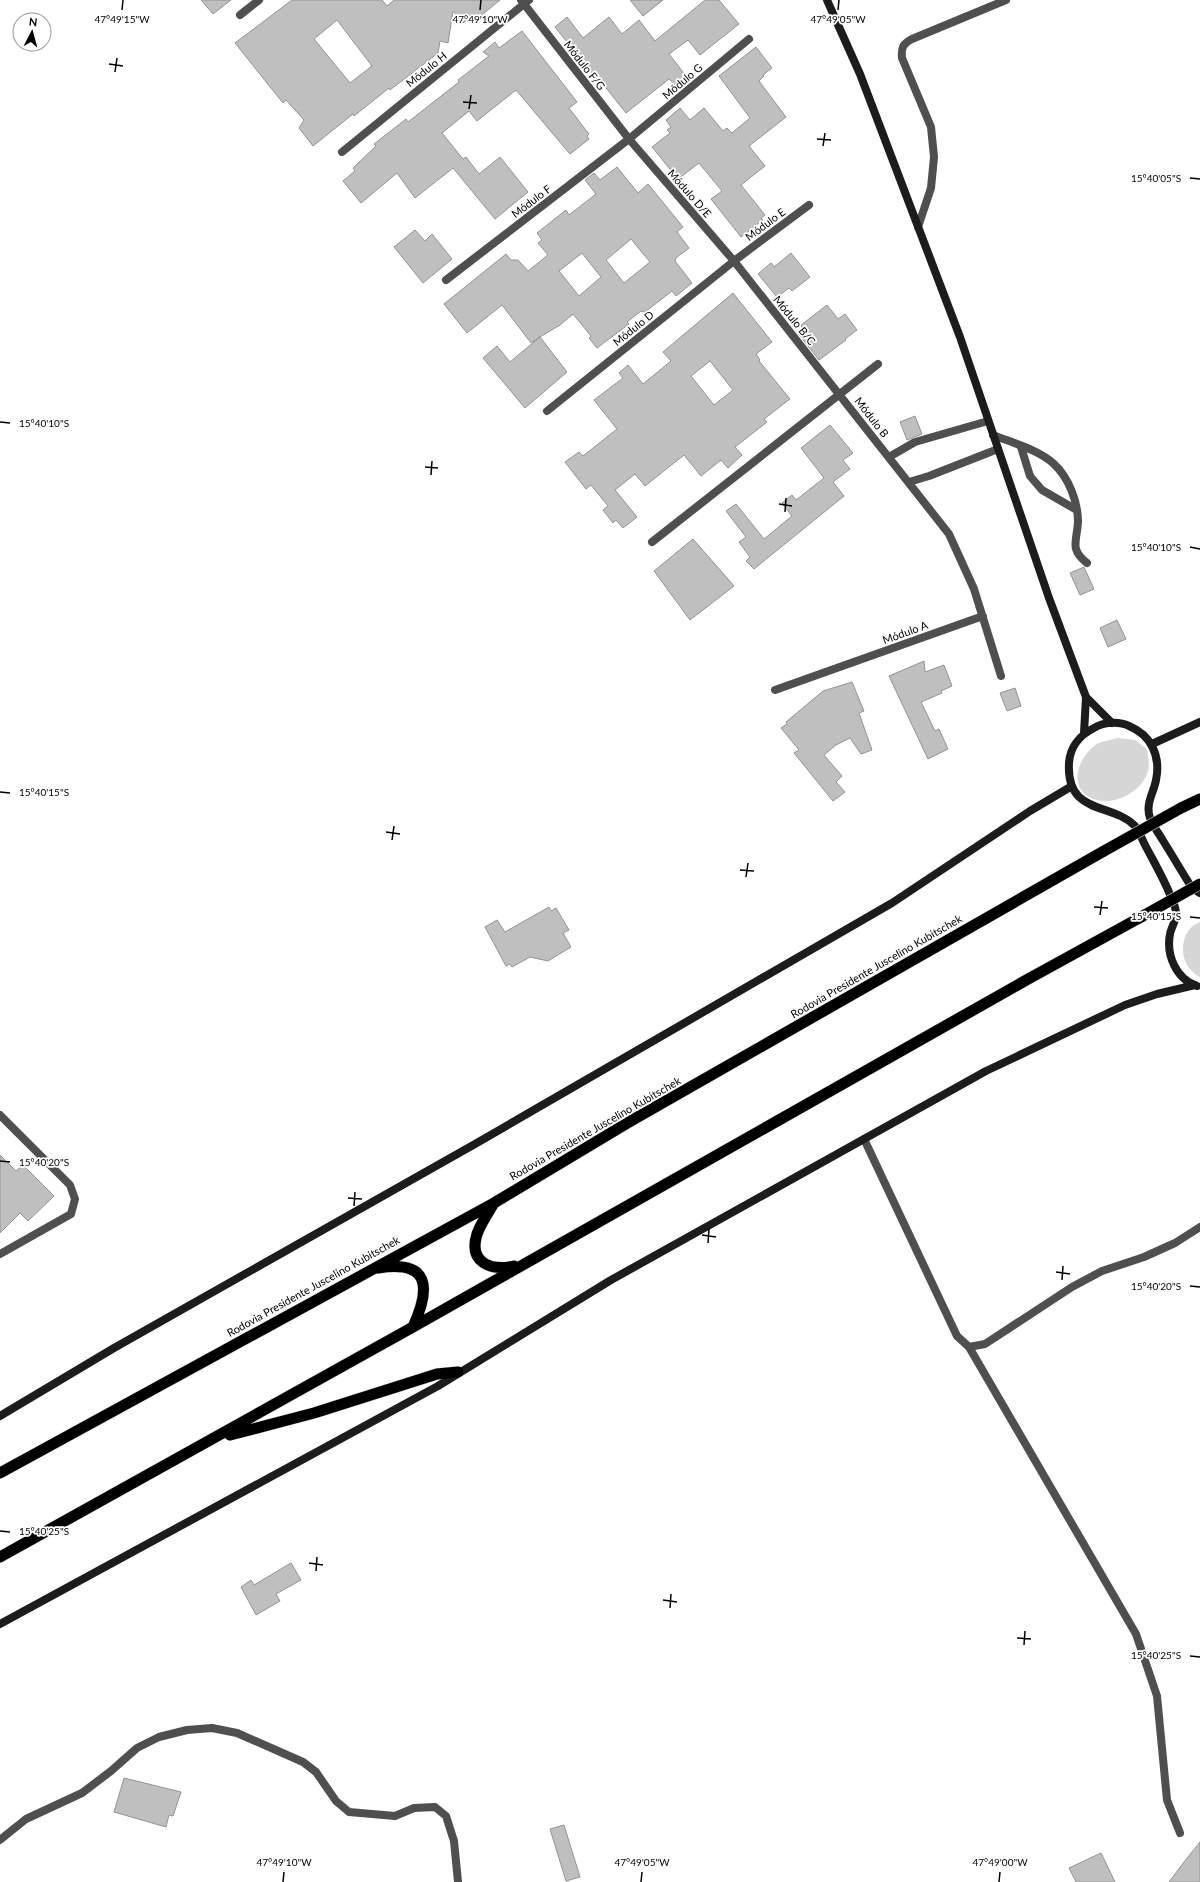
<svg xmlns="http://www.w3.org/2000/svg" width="1200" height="1882" viewBox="0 0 1200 1882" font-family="Lato,sans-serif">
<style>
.green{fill:#d6d6d6}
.building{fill:#bfbfbf;stroke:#939393;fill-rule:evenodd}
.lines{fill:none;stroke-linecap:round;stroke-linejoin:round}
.trunk-casing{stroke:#dbdbdb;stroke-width:12}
.minor{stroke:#4f4f4f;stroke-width:8}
.secondary{stroke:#1c1c1c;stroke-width:8}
.trunk{stroke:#000;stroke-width:11}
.trunk-bridge-casing{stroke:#dbdbdb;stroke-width:12;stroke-linecap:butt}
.trunk-bridge{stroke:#000;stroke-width:11}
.ticks{fill:none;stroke:#000;stroke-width:1.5}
.labels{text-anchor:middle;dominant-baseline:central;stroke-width:3.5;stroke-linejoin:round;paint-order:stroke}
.street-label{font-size:11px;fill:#000;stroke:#fff}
.ticks-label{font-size:10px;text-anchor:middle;fill:#000;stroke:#fff;stroke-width:3.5;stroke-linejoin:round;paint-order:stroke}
</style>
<rect width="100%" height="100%" fill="#fff"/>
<!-- green -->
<path class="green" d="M1118 738 1135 740 1147 749C1148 756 1150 765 1148 771 1142 793 1110 809 1089 797 1067 784 1080 755 1097 744 1103 741 1111 740 1118 738Z
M1200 922V977C1183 968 1178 947 1188 931 1190 927 1196 924 1200 922Z"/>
<!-- building -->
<path class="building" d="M201 0H231L213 14Z
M292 0H382L387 6 394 0H500L477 19 474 15 463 23 453 11 448 43 440 41 438 53 390 90 389 88 354 116 353 114 313 146 299 128 304 120 286 100 283 103 235 43ZM337 20 372 66 350 83 314 39Z
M630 0H663L643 16Z
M705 0H719L739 24 700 55 688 40 669 54 686 76 675 85 669 79 626 113 595 74 594 76 555 27 567 17 583 38 609 17 622 34 639 20 655 41Z
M522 31 577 102 569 108 589 134 587 136 589 139 570 154 516 90 477 121 469 111 442 133 463 159 466 157 479 174 500 157 528 192 495 219 453 168 415 198 397 173 361 203 343 181 355 171 353 168 376 146 374 144 406 119 408 122 459 82 458 80 489 56 483 52 495 42 499 48Z
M756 47 772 68 763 75 764 76 759 81 786 117 749 146 765 166 741 185 765 215 761 218 763 220 741 237 711 199 722 191 699 163 678 179 652 147 670 133 667 130 671 127 666 120 680 108 690 120 704 108 723 131 727 128 732 133 750 118 719 76Z
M617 167 638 193 648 184 683 227 677 232 689 248 676 258 675 261 692 283 676 296 672 291 645 312 641 311 627 322 629 324 597 348 589 338 591 336 573 314 560 325 540 337 567 372 525 408 483 358 497 346 510 362 540 337 531 343 502 305 467 333 444 304 506 254 511 260H518L528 271 548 255 538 243 542 240 537 233 566 210 569 215 596 194 585 180 594 173 600 180ZM631 239 650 262 624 283 606 260ZM582 253 601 277 579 296 559 271Z
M415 230 425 241 432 234 452 259 423 283 394 247Z
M791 253 810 277 792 291 789 288 777 297 758 274 771 263 774 267Z
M733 293 772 342 756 354 760 360 759 361 790 399 764 419 767 422 735 447 742 455 728 468 721 460 701 476 684 455 645 486 635 474 615 490 637 517 623 528 616 520 613 523 603 510 608 506 591 485 586 489 565 462 579 452 583 456 617 429 594 400 623 378 619 373 628 365 643 384 671 361 663 352ZM710 361 733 390 714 405 691 376Z
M827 305 838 319 845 314 857 330 845 339 846 340 819 360 797 332 802 328 801 325Z
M915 416 922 434 907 440 900 422Z
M830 425 853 453 843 460 850 469 833 482 844 496 754 569 746 561 750 557 739 542 746 537 726 511 736 504 764 539 792 516 782 503 792 495 796 500 824 478 801 448Z
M693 539 734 586 690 620 654 571Z
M1084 567 1094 589 1080 595 1070 573Z
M1117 620 1126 639 1108 647 1100 628Z
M924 661 925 672 944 665 952 686 941 691 942 693 921 702 935 731 939 729 948 749 928 759 889 676Z
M852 682 864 711 859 713 872 750 861 754 850 738 836 745 824 755 842 776 836 782 845 792 833 801 794 753 799 750 781 728 787 724 786 722 823 691Z
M1015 688 1021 706 1007 711 1000 693Z
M549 907 551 911 556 908 569 930 563 933 571 947 548 961 530 957 512 967 510 964 506 966 485 927 497 920 505 932Z
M0 1155 16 1171 23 1165 54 1196 28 1221 20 1213 0 1233Z
M291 1563 301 1580 276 1594 280 1601 256 1615 241 1587 251 1580 254 1585Z
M124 1778 181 1792 173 1816 169 1815 166 1827 114 1812Z
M564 1825 580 1877 566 1881 550 1829Z
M1200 1842V1882H1169L1184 1862Z
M1101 1853 1115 1882H1076L1069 1868Z"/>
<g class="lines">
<!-- trunk casing -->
<g class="trunk-casing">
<path id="trunk" d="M1181 808 1200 799
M494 1203C488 1213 481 1223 477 1234 468 1263 491 1271 514 1266
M378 1268C430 1260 431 1287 413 1327
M230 1435 314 1413 437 1374 458 1372
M0 1473 494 1203 629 1122 1104 851
M0 1557 413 1327 1030 978 1141 917"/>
</g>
<!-- minor -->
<path class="minor" d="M521 0 629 139 734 261 949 534 974 589 1001 676
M240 15 259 0
M342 152 529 0
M918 227 931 188 934 157 931 127 902 58C901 47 903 44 912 39L1006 0
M446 280 629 139 749 39
M547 411 734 261 809 205
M993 435C1013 443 1039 450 1054 464 1069 478 1078 502 1078 522 1077 541 1069 549 1087 563
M1021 447 1030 476 1042 490 1075 509
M889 457 915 442 988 421
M909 482 929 476 998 449
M652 542 878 364
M775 690 983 616
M0 1115 70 1185 75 1199 71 1214 0 1254
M864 1139 957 1336 969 1347 985 1344 1072 1287 1102 1271 1144 1257 1175 1243 1200 1227
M969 1347 1136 1634 1157 1696 1167 1800 1180 1833
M0 1840 26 1819 82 1793 111 1771 137 1748 159 1737 187 1730 212 1728 237 1733 303 1762 316 1772 336 1801 349 1812 395 1816 414 1808 435 1807 446 1816 454 1841 458 1882"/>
<!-- secondary -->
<path class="secondary" d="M827 0 860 74 960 337 1049 598 1086 697 1084 733
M1086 697 1112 723
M1152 744 1200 722
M1197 986C1176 979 1166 955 1170 934 1171 928 1176 921 1176 914 1176 909 1173 901 1171 897 1164 879 1154 862 1145 845 1142 839 1139 831 1135 826 1112 802 1066 816 1069 763 1070 747 1080 735 1094 728 1103 722 1119 721 1129 726 1151 735 1161 756 1156 780 1154 792 1145 804 1150 818 1152 825 1158 832 1162 839 1172 855 1182 872 1192 888L1200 893
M0 1416 114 1348 475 1144 892 903 1030 811 1072 786
M0 1624 438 1386 611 1280 986 1071 1125 1005 1157 994 1195 985"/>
<!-- trunk -->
<use href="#trunk" class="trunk"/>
<!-- trunk-bridge casing -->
<g class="trunk-bridge-casing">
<path id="trunk-bridge" d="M1104 851 1181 808
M1141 917 1200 884"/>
</g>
<!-- trunk-bridge -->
<use href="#trunk-bridge" class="trunk-bridge"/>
</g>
<!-- ticks -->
<path class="ticks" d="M122 10 123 0M480 10 481 0M838 10 839 0M109 64 123 66M115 72 117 58M463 102 477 103M469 109 471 95M817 139 831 140M823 146 825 133M1190 178 1200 179M0 422 10 423M425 467 438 468M431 475 432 461M779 504 792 506M785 512 786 498M1190 547 1200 549M0 792 10 793M386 832 400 834M392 840 394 826M740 870 754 871M746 877 748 863M1094 907 1108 908M1100 915 1102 901M1190 917 1200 918M0 1161 10 1162M348 1198 362 1199M354 1206 355 1192M702 1235 716 1237M708 1243 709 1229M1056 1272 1070 1274M1062 1280 1063 1266M1190 1286 1200 1287M0 1531 10 1532M309 1563 323 1565M316 1571 317 1557M663 1600 677 1602M670 1608 671 1594M1017 1638 1031 1639M1024 1645 1025 1631M1190 1656 1200 1657M283 1882 284 1872M641 1882 642 1872M999 1882 1000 1872"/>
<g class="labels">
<!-- street labels -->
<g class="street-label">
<text transform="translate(585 65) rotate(52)">Módulo F/G</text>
<text transform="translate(426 69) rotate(-39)">Módulo H</text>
<text transform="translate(682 81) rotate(-40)">Módulo G</text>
<text transform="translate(690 193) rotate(49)">Módulo D/E</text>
<text transform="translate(531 201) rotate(-37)">Módulo F</text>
<text transform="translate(765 224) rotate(-37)">Módulo E</text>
<text transform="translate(795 320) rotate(51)">Módulo B/C</text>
<text transform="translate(633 328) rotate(-39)">Módulo D</text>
<text transform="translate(872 417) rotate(52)">Módulo B</text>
<text transform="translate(905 632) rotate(-20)">Módulo A</text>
<text transform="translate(876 966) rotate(-30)">Rodovia Presidente Juscelino Kubitschek</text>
<text transform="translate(595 1128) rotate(-30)">Rodovia Presidente Juscelino Kubitschek</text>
<text transform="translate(313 1286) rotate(-29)">Rodovia Presidente Juscelino Kubitschek</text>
</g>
</g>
<g class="ticks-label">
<text x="122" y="23">47°49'15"W</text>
<text x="480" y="23">47°49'10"W</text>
<text x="838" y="23">47°49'05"W</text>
<text x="1156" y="182">15°40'05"S</text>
<text x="44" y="427">15°40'10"S</text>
<text x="1156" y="551">15°40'10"S</text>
<text x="44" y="796">15°40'15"S</text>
<text x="1156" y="920">15°40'15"S</text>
<text x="44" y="1166">15°40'20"S</text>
<text x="1156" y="1290">15°40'20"S</text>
<text x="44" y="1535">15°40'25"S</text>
<text x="1156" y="1659">15°40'25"S</text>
<text x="284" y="1866">47°49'10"W</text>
<text x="642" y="1866">47°49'05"W</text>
<text x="1000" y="1866">47°49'00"W</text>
</g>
<!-- north arrow -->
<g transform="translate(32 32) rotate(6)"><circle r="19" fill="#ffffff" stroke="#999999"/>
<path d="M0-3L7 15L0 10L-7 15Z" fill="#000000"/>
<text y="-6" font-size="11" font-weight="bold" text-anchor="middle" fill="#000000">N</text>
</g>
</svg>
